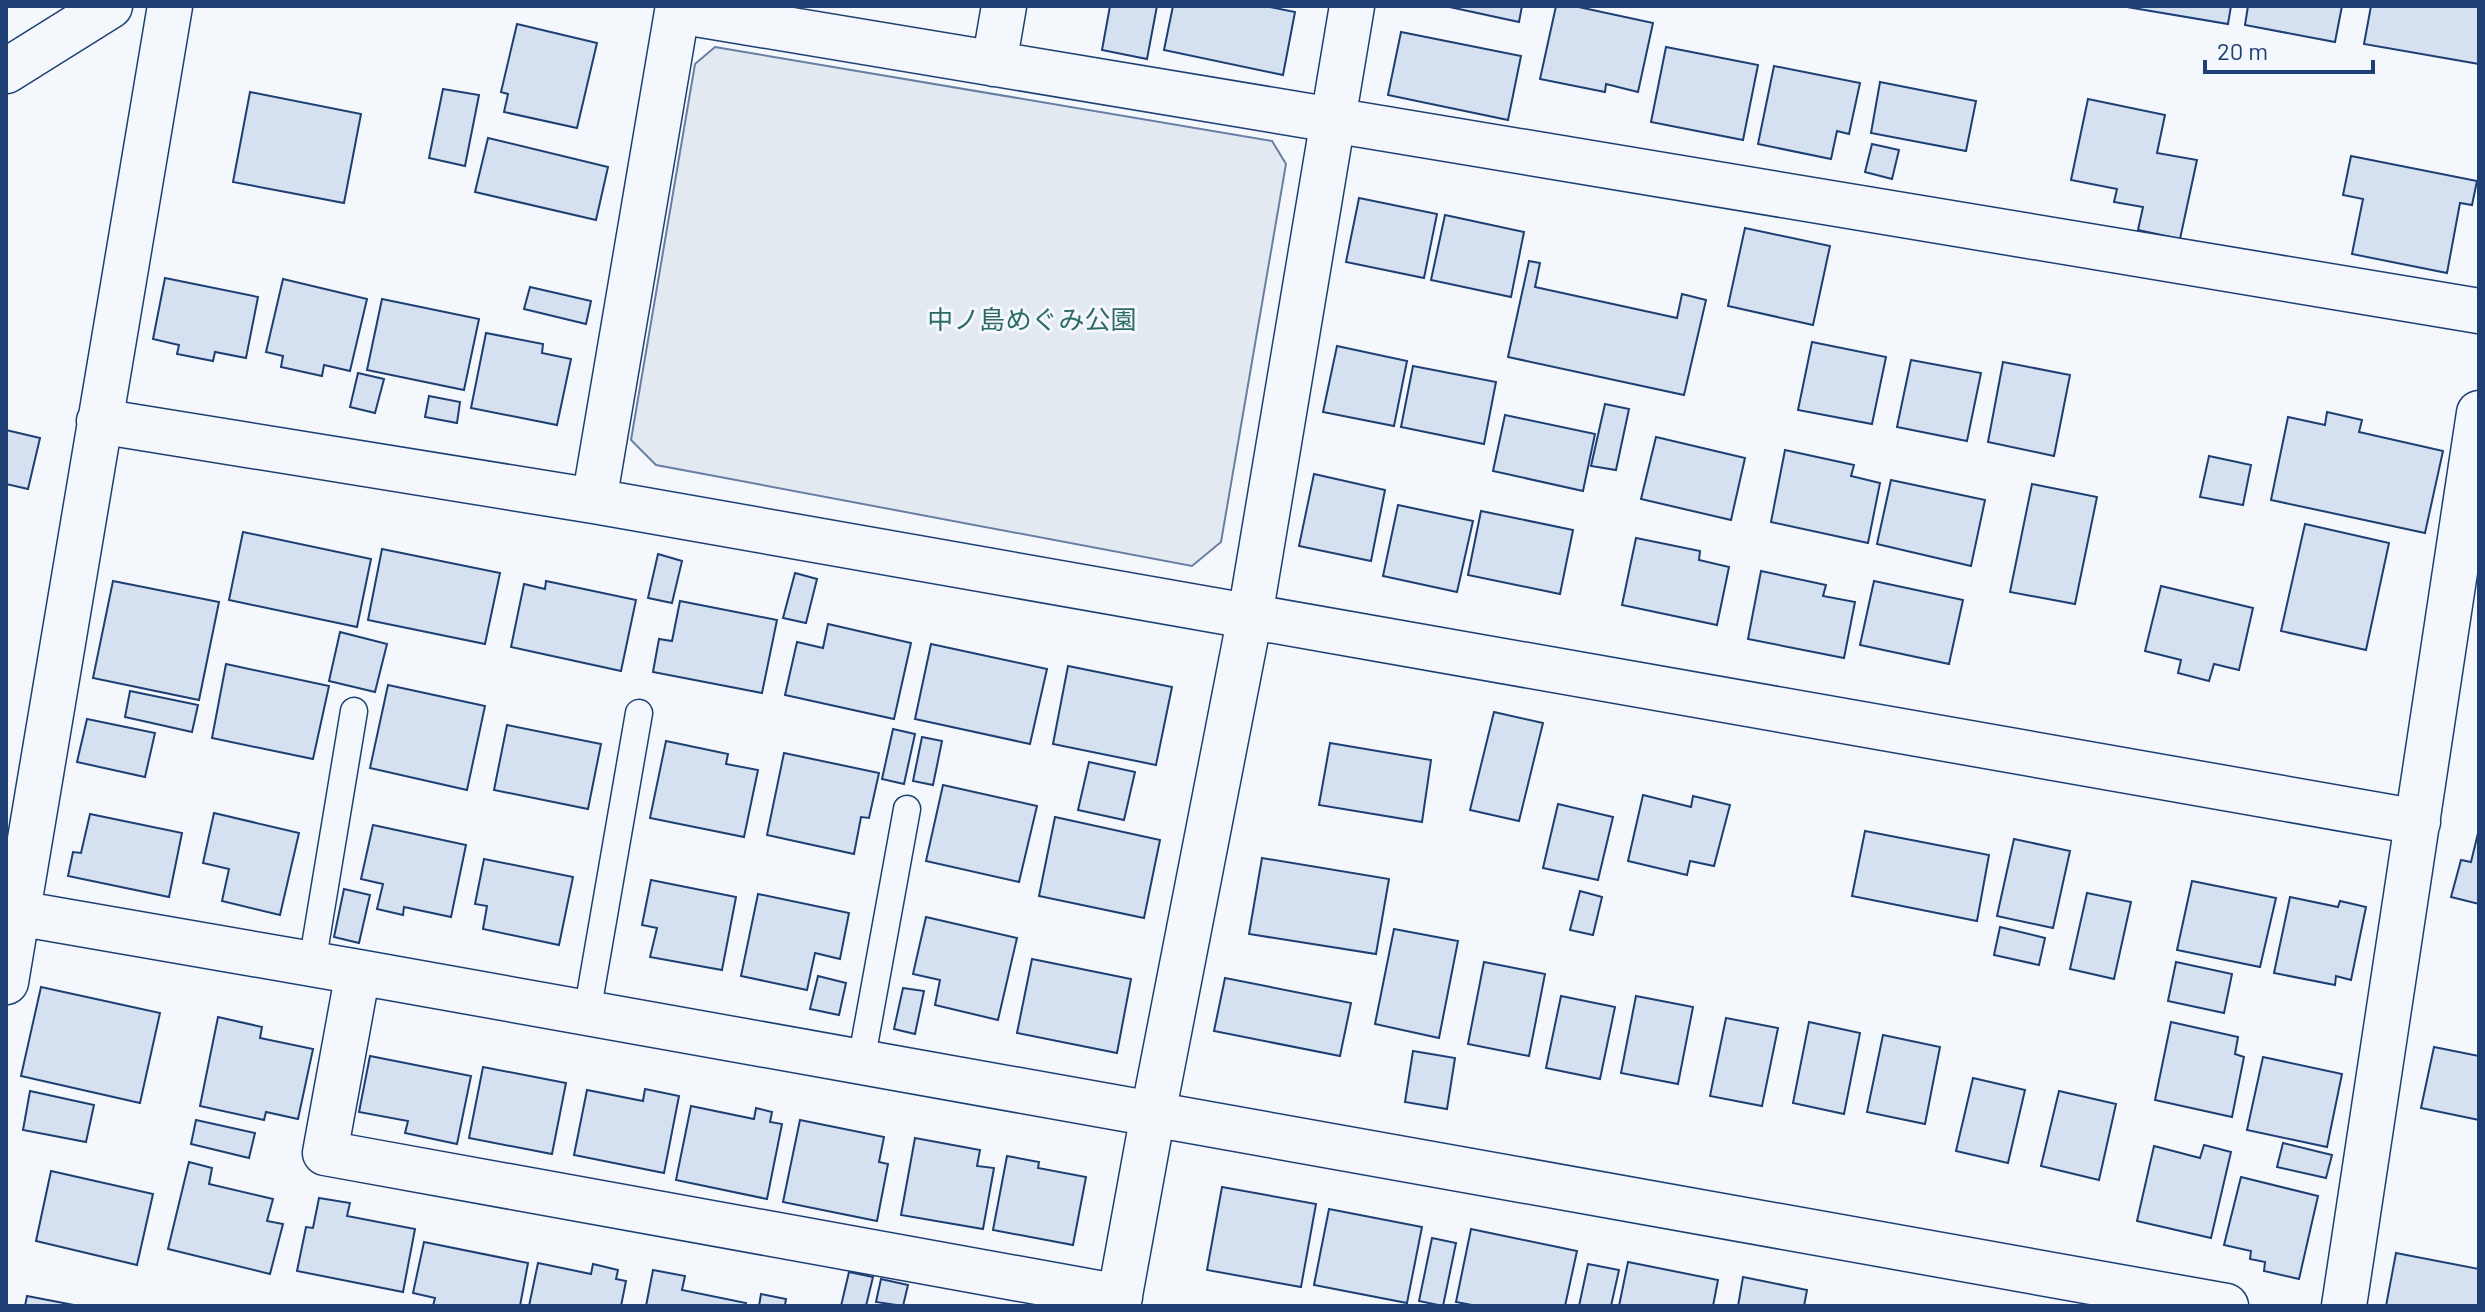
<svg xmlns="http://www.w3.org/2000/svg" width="2485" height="1312" viewBox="0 0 2485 1312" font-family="Barlow,'Noto Sans JP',sans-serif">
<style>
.green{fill:#e3e9f0;stroke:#687fa3;stroke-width:2}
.building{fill:#d5e0f0;stroke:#1d3f73;stroke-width:2}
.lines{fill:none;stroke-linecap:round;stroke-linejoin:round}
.lane-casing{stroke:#1d3f73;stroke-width:29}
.street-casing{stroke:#1d3f73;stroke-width:47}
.lane{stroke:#f4f7fb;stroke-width:26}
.street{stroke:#f4f7fb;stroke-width:44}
.labels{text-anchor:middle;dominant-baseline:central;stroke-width:6;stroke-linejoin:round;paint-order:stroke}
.park-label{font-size:26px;fill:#2c6c60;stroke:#f4f7fb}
</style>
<rect width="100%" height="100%" fill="#f4f7fb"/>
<!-- green -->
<path class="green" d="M715 47 1272 141 1286 164 1221 542 1192 566 656 465 631 440 695 64Z"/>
<!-- building -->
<path class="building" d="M1110 6H1157L1147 59 1102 50Z
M1173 6H1265L1295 12 1283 75 1164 50Z
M1445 6H1522L1519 22Z
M1556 6H1574L1653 23 1638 92 1606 84 1605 92 1540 79Z
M2121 6H2231L2228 24Z
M2248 6H2342L2335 42 2245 25Z
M2371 6H2479V64L2364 44Z
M517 24 597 43 577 128 504 112 508 94 501 92Z
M1401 32 1521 56 1508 120 1388 95Z
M1666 47 1758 65 1743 140 1651 122Z
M1774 66 1860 83 1849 134 1837 131 1831 159 1758 144Z
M1880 82 1976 101 1966 151 1871 133Z
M443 89 479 95 465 166 429 158Z
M250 92 361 114 344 203 233 182Z
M2088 99 2165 115 2157 153 2197 160 2180 239 2138 230 2143 207 2114 202 2117 189 2071 180Z
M488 138 608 167 596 220 475 192Z
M1872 144 1899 150 1892 179 1865 172Z
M2351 156 2477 181 2472 205 2460 203 2447 273 2352 254 2363 199 2343 195Z
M1359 198 1437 214 1424 278 1346 262Z
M1445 215 1524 232 1511 297 1431 280Z
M1745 228 1830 246 1813 325 1728 306Z
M1529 261 1540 263 1535 287 1677 318 1682 294 1706 300 1684 395 1508 357Z
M165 278 258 297 246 358 215 352 213 361 177 354 179 345 153 339Z
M283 279 367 299 350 371 324 365 322 376 281 367 283 356 266 352Z
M530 287 591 301 586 324 524 309Z
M382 299 479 319 464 390 367 370Z
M486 333 543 344 542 353 571 359 557 425 471 408Z
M1812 342 1886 357 1872 424 1798 410Z
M1337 346 1407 361 1394 426 1323 412Z
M1911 360 1981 373 1967 441 1897 427Z
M2003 362 2070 375 2054 456 1988 442Z
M1413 366 1496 382 1484 444 1401 427Z
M358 373 384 379 375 413 350 407Z
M429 396 460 402 457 423 425 417Z
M1605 404 1629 409 1616 470 1591 466Z
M2327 412 2362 420 2359 432 2443 451 2425 533 2271 500 2288 417 2325 425Z
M1505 415 1595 434 1583 491 1493 471Z
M6 430 40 438 28 489 6 484Z
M1656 437 1745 458 1731 520 1641 499Z
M1785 450 1854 465 1851 476 1880 483 1868 543 1771 522Z
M2209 456 2251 465 2243 505 2200 497Z
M1314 474 1385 490 1371 561 1299 546Z
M1891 480 1985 500 1971 566 1877 544Z
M2032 484 2097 497 2075 604 2010 592Z
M1398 505 1473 521 1457 592 1383 576Z
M1481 511 1573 530 1560 594 1468 575Z
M2305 524 2389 543 2366 650 2281 631Z
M243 532 371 559 357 627 229 600Z
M1636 538 1700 551 1699 560 1729 567 1717 625 1622 605Z
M382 549 500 573 485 644 368 620Z
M658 554 682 561 672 603 648 598Z
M1761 571 1826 585 1823 596 1855 602 1844 658 1748 639Z
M795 573 817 579 806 623 783 618Z
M113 581 219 602 199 700 93 678Z
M546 581 636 600 621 671 511 647 524 584 545 589Z
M1874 581 1963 600 1949 664 1860 645Z
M2161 586 2253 608 2239 670 2214 664 2209 681 2178 673 2181 660 2145 651Z
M680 601 777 620 762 693 653 672 659 639 672 641Z
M828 624 911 643 894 719 785 695 797 642 823 648Z
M340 632 387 644 375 692 329 681Z
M931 644 1047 669 1030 744 915 719Z
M226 664 329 686 313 759 212 738Z
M1068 666 1172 687 1156 765 1053 744Z
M388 685 485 706 467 790 370 768Z
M130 691 198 705 192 732 125 717Z
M1494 712 1543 723 1519 821 1470 810Z
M87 719 155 733 145 777 77 762Z
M507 725 601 744 588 809 494 790Z
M893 729 915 734 904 784 882 779Z
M922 737 942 741 933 785 913 781Z
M666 741 728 754 726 764 758 770 744 837 650 818Z
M1330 743 1431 760 1422 822 1319 805Z
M784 753 879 773 869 818 861 817 854 854 767 835Z
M1089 762 1135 772 1124 820 1078 810Z
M943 785 1037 806 1019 882 926 861Z
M1643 795 1691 807 1693 796 1730 805 1714 866 1690 861 1687 875 1628 861Z
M1558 804 1613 817 1598 880 1543 868Z
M214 813 299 833 280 915 222 901 229 869 203 863Z
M90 814 182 833 169 897 68 876 73 852 81 853Z
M1055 817 1160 840 1144 918 1039 896Z
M373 825 466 845 451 917 404 907 403 915 377 909 383 884 361 879Z
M2479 829V904L2451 897 2461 860 2471 862Z
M1865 831 1989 855 1977 921 1852 896Z
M2014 839 2070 851 2053 928 1997 916Z
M1262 858 1389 879 1376 954 1249 934Z
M484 859 573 877 559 945 483 929 487 906 475 904Z
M651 880 736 897 722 970 650 957 657 928 642 925Z
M2192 881 2276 898 2260 967 2177 950Z
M344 889 370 895 359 943 334 937Z
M1580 891 1602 897 1593 935 1570 930Z
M2087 893 2131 902 2114 979 2070 969Z
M758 894 849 913 840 959 815 953 807 990 741 976Z
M2290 897 2338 907 2340 901 2366 907 2351 980 2336 976 2335 985 2274 973Z
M926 917 1017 938 998 1020 935 1005 940 980 913 974Z
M2000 927 2045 938 2039 965 1994 955Z
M1394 929 1458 941 1439 1038 1375 1024Z
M1032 959 1131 979 1117 1053 1017 1033Z
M1484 962 1545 974 1529 1056 1468 1044Z
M2176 962 2232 974 2224 1013 2168 1001Z
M818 976 846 983 839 1015 810 1009Z
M1225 978 1351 1003 1340 1056 1214 1031Z
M41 987 160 1013 140 1103 21 1076Z
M903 988 924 991 915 1034 894 1029Z
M1561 996 1615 1007 1600 1079 1546 1068Z
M1636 996 1693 1007 1678 1084 1621 1073Z
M218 1017 262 1027 260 1038 313 1049 298 1119 266 1112 264 1120 200 1106Z
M1726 1018 1778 1028 1762 1106 1710 1096Z
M1809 1022 1860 1033 1844 1114 1793 1103Z
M2171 1022 2238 1037 2235 1054 2244 1057 2232 1117 2155 1100Z
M1883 1035 1940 1047 1925 1124 1867 1112Z
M2434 1047 2479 1056V1120L2421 1108Z
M1413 1051 1455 1058 1447 1109 1405 1102Z
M370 1056 471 1076 457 1144 405 1133 408 1121 359 1112Z
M2263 1057 2342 1074 2327 1147 2247 1130Z
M483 1067 566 1083 552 1154 469 1138Z
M1973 1078 2025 1090 2008 1163 1956 1151Z
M645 1089 679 1096 664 1173 574 1155 587 1090 643 1101Z
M30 1091 94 1105 86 1142 23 1130Z
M2059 1091 2116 1104 2099 1180 2041 1166Z
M691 1106 754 1119 756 1108 772 1112 770 1122 782 1124 767 1199 676 1180Z
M196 1120 255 1133 249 1158 191 1144Z
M800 1120 884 1137 879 1162 888 1164 877 1221 783 1202Z
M915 1138 980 1150 977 1166 994 1168 983 1229 901 1215Z
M2283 1143 2332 1155 2326 1178 2277 1167Z
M2204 1145 2231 1152 2211 1238 2137 1221 2154 1146 2200 1158Z
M1007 1156 1039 1162 1038 1168 1086 1177 1073 1245 993 1230Z
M189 1162 212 1168 209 1184 273 1199 267 1221 283 1224 270 1274 168 1249Z
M51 1171 153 1194 137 1265 36 1241Z
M2241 1177 2318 1196 2299 1279 2264 1271 2265 1262 2250 1259 2251 1251 2224 1245Z
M1222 1187 1316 1204 1301 1287 1207 1270Z
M319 1198 350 1203 347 1216 415 1229 403 1292 297 1271 306 1227 313 1228Z
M1329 1209 1422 1227 1407 1303 1314 1285Z
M1471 1229 1577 1251 1565 1306H1477L1456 1302Z
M1432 1238 1456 1243 1443 1306 1419 1301Z
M424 1242 528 1263 520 1306H433L435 1298 413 1293Z
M2396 1253 2479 1269V1306H2386Z
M1628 1262 1718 1280 1713 1306H1619Z
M538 1263 591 1274 593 1264 618 1270 616 1279 626 1281 621 1306H529Z
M1588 1264 1619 1270 1611 1306H1579Z
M653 1270 685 1276 682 1290 746 1303V1306H646Z
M849 1272 873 1277 866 1306H841Z
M1743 1277 1807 1290 1804 1306H1738Z
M881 1279 908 1285 903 1306 876 1302Z
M761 1294 786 1299 785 1305 789 1306H759Z
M27 1296 79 1306H25Z"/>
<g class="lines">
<!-- lane casing -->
<g class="lane-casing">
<path id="lane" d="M312 964 354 711
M587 1013 639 713
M861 1062 907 809"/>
</g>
<!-- street casing -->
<g class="street-casing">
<path id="street" d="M678 11 2479 311
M994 64 1004 6
M6 71 110 6
M99 421 594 501 2418 822
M594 501 678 6
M6 911 358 972 2226 1306
M358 972 325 1153 1120 1297
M6 982 170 6
M1118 1306 1153 1114 1250 616 1352 6
M2344 1306 2479 413"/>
</g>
<!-- lane -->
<use href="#lane" class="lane"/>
<!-- street -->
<use href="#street" class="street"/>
</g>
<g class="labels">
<!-- park labels -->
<g class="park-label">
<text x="1032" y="318">中ノ島めぐみ公園</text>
</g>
</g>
<!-- border -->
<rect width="2485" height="1312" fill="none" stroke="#1d3f73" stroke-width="16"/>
<!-- scale -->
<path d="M2205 60v12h168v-12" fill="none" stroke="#1d3f73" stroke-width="4"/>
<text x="2217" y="60" font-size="24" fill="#1d3f73" stroke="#f4f7fb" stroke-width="6" paint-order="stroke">20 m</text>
</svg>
